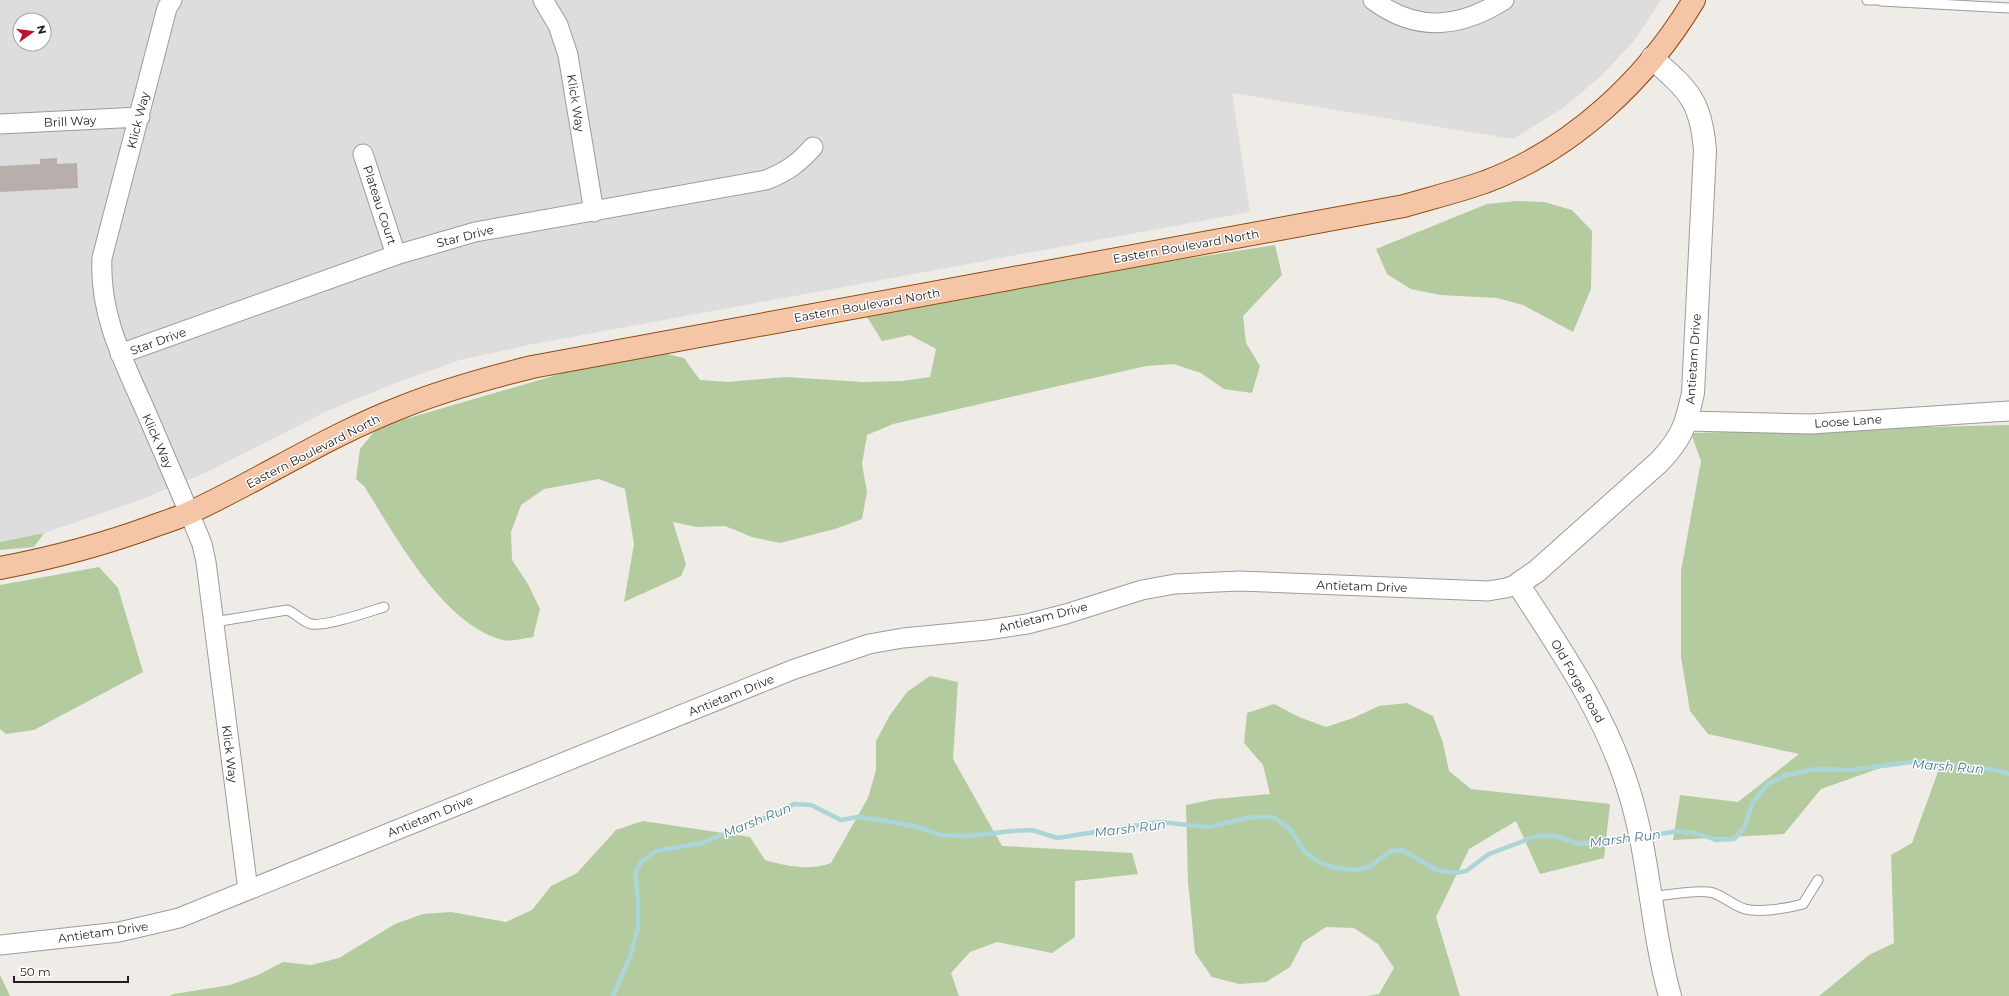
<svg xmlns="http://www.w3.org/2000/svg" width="2009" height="996" viewBox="0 0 2009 996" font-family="Montserrat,sans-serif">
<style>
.residential{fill:#ddd;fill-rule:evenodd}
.forest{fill:#b3cb9f}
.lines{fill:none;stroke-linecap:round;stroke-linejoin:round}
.stream{stroke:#abd6d9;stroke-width:4.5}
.building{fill:#b8afac}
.service-casing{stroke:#9c9c9c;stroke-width:11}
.minor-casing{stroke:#9c9c9c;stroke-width:21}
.tertiary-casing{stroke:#9c9c9c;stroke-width:24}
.primary-casing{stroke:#8e4e0d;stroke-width:24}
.service{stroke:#fff;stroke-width:9}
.minor{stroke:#fff;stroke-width:19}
.tertiary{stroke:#fff;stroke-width:22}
.primary{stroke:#f4c6a7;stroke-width:22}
.labels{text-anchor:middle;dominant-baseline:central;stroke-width:3;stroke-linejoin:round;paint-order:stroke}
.street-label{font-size:12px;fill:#1f1f1f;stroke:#fff}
.water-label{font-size:13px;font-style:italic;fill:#4a7990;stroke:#fff}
</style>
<rect width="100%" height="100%" fill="#efebe7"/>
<!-- residential -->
<path class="residential" d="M0 0H1661L1634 41 1601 76 1563 108 1513 139 1232 93 1250 212 528 345 460 360 395 383 325 412 205 473 140 500 44 533 0 542ZM20 20H44V44H20Z"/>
<!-- forest -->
<path class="forest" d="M1516 201 1544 202 1572 210 1592 231 1591 289 1573 332 1523 305 1497 298 1440 295 1411 289 1387 274 1376 249 1487 204Z
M1275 245 1282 275 1243 316 1246 343 1260 366 1252 393 1224 389 1201 373 1174 364 1146 366 893 424 867 435 862 464 867 492 862 519 835 529 780 543 752 537 725 526 697 527 673 522 686 564 681 576 624 602 634 544 625 489 599 479 544 489 521 505 511 532 512 560 528 584 540 609 533 637C525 638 511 642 503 640 443 625 395 535 364 486L356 479 360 449 378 427 646 349 684 358 700 380 728 382 785 377 863 382 902 381 930 377 936 349 910 335 882 341 867 317 891 300 914 301Z
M2009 425V996H1819L1869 955 1894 943 1891 855 1912 843 1939 769 1900 761 1821 789 1784 834 1673 840 1680 795 1738 802 1799 754 1708 734 1690 711 1681 657V571L1701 461 1691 433Z
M44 533 34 547 0 550V542Z
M99 567 118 588 143 672 34 730 6 734 0 729V585Z
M930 676 958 682 953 759 1002 846 1132 853 1138 874 1075 881V937L1052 953 997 942 970 952 951 973 959 996H169L174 994 230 985 258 975 283 962 311 965 339 958 395 924 423 914 451 912 506 922 532 910 551 886 577 873 616 830 643 821 750 837 765 860C787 866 809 871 831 863L868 798 876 770V741L890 715 907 692Z
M1407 703 1433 716 1443 743 1449 771 1471 789 1610 804 1604 858 1540 874 1516 821 1469 849 1436 917 1460 996H1368L1379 994 1394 968 1378 944 1354 928 1326 927 1303 942 1290 967 1266 982 1239 984 1212 977 1195 953 1188 881 1186 805 1215 799 1270 794 1263 765 1244 743 1247 713 1274 704 1299 717 1326 727 1353 718 1379 706Z
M0 974V975L10 996H0Z"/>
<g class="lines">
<!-- stream -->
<path class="stream" d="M1646 836 1679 831 1699 834 1716 840 1734 839 1745 827 1752 803 1768 784 1786 775 1816 769 1851 770 1920 761 1996 770 2009 774
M613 996 630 957 638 927V897L635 874 641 862 656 851 702 843 750 823 773 815 794 804 811 805 841 820 858 817 886 821 918 827 941 835 968 836 1012 831 1032 830 1057 838 1159 822 1209 827 1251 817H1273L1289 828 1304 851 1320 863 1337 868 1356 870 1369 867 1391 851 1402 850 1436 870 1455 873 1466 871 1489 854 1537 836H1555L1578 844 1635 838"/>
</g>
<!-- building -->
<path class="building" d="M57 158V164L77 163 78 188 0 192V166L40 164V159Z"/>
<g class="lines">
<!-- service casing -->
<g class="service-casing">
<path id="service" d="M1867 0H1881
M1881 1 2009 8
M214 622 287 610C296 613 301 621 311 624 325 627 368 612 384 607
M1650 897C1666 895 1695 890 1709 892 1722 894 1732 905 1745 909 1760 913 1789 908 1803 904L1818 880"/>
</g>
<!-- minor casing -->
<g class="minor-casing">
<path id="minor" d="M172 0 167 8 102 258C99 315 124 362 146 412 165 456 184 500 202 544L206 562 248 890
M543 0 558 25 568 55 594 212
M1373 0C1417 33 1460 28 1504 0
M0 124 140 117
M363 154 396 255
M120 354 396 255 475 232 766 180C786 172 798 164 813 147
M1687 421 1811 424 2009 411
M0 945 119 932 179 918 792 670 869 644 903 638 987 630 1027 624 1066 614 1142 590 1175 584 1239 581 1488 591 1506 588 1518 584"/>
</g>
<!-- tertiary casing -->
<g class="tertiary-casing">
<path id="tertiary" d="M1652 58C1688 90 1701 100 1705 150L1693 393C1686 425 1682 438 1659 462L1537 571 1518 584C1561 650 1606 715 1629 791 1650 858 1651 929 1670 996"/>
</g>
<!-- primary casing -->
<g class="primary-casing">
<path id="primary" d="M0 568C52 558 102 545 151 527 165 522 178 518 191 512 262 479 329 435 402 407 444 390 488 378 532 367L1404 206C1431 198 1459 191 1485 182 1573 149 1647 79 1694 0"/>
</g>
<!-- service -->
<use href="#service" class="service"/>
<!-- minor -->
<use href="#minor" class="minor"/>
<!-- tertiary -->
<use href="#tertiary" class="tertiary"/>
<!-- primary -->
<use href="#primary" class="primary"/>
</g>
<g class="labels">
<!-- street labels -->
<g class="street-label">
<text transform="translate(576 103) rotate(81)">Klick Way</text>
<text transform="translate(138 120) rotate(-76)">Klick Way</text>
<text transform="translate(70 121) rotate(-3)">Brill Way</text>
<text transform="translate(380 205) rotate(72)">Plateau Court</text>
<text transform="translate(465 236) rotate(-14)">Star Drive</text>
<text transform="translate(1186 246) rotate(-10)">Eastern Boulevard North</text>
<text transform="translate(867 305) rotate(-10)">Eastern Boulevard North</text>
<text transform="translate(158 341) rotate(-20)">Star Drive</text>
<text transform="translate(1693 359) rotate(-86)">Antietam Drive</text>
<text transform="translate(1848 421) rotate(-4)">Loose Lane</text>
<text transform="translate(158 441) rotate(66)">Klick Way</text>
<text transform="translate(313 451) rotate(-27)">Eastern Boulevard North</text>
<text transform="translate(1362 586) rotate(2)">Antietam Drive</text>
<text transform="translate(1043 617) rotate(-14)">Antietam Drive</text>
<text transform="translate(1578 681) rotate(60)">Old Forge Road</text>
<text transform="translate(731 695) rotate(-22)">Antietam Drive</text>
<text transform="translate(230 754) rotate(83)">Klick Way</text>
<text transform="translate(430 816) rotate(-22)">Antietam Drive</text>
<text transform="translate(103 932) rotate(-8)">Antietam Drive</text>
</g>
<!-- water labels -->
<g class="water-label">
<text transform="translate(1948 766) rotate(4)">Marsh Run</text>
<text transform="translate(757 820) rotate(-22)">Marsh Run</text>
<text transform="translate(1130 828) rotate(-7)">Marsh Run</text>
<text transform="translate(1625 838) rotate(-7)">Marsh Run</text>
</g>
</g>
<!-- north arrow -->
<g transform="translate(32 32) rotate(76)"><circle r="19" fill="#ffffff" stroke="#a5a5a5"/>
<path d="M0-3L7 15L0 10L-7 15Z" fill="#bd122e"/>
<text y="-6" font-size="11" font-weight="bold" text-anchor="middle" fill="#1f1f1f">N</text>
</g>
<!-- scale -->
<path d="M14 976v6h114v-6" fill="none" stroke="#1f1f1f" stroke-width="2"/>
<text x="20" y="976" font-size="12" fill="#1f1f1f" stroke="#ffffff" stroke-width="3" paint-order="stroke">50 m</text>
</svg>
